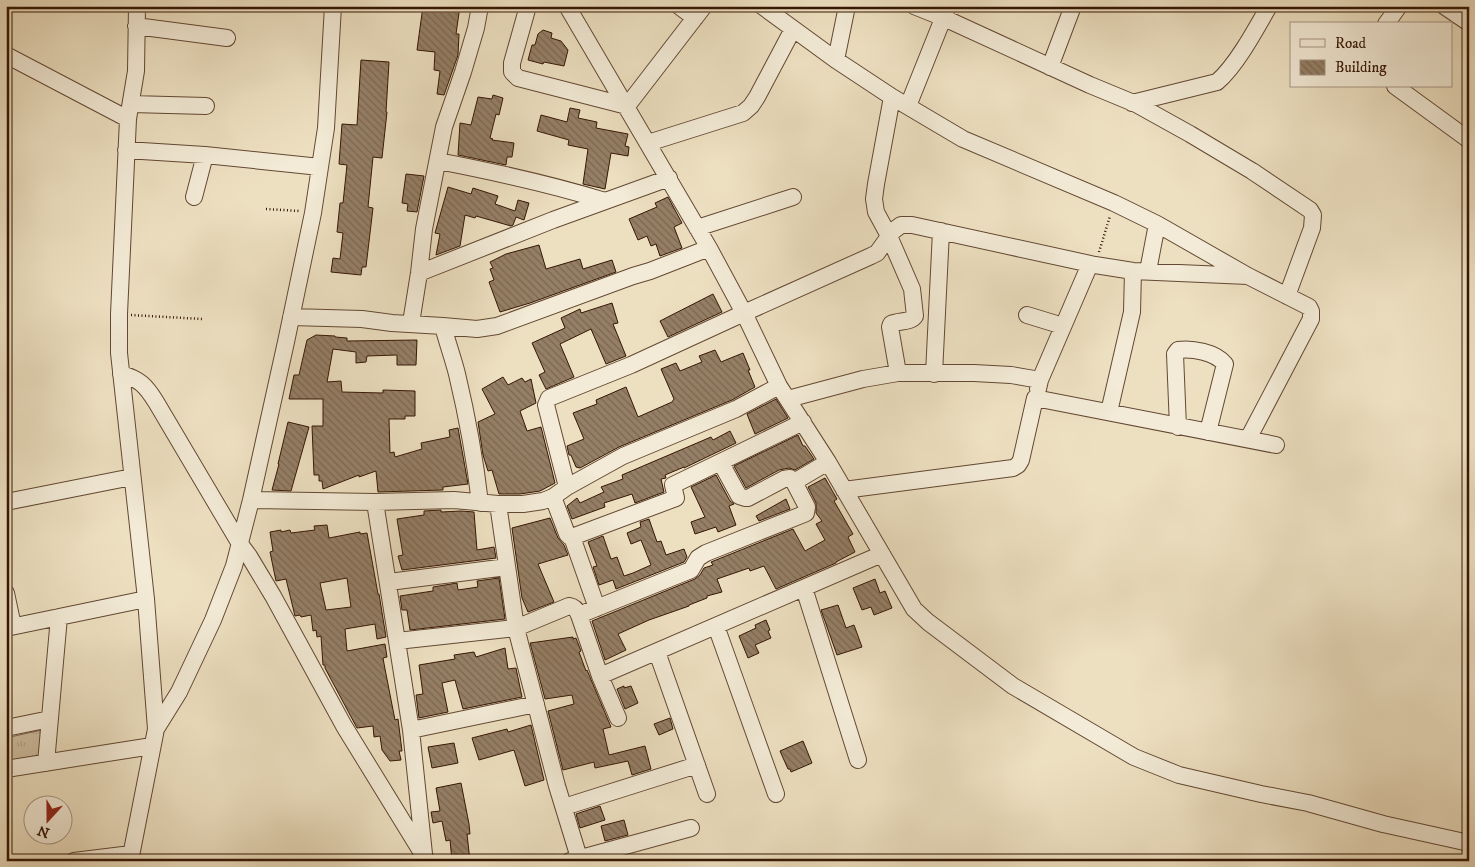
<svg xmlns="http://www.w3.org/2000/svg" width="1475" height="867" viewBox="0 0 1475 867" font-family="'IM FELL DW Pica',serif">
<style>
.grass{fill:url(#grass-tufts);stroke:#826a52}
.building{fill:url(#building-back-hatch);stroke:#351604;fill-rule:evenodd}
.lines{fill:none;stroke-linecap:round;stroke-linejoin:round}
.minor-casing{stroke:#634833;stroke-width:18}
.path{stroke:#351604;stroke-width:2.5;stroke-dasharray:1 2.5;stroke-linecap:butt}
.minor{stroke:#f3ebd7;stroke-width:16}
</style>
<defs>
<pattern id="grass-tufts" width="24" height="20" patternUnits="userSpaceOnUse" patternTransform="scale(1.25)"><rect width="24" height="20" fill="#cebea1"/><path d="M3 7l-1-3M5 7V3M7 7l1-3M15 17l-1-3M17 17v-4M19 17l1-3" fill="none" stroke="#b2a389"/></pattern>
<pattern id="building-back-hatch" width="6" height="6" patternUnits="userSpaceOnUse" patternTransform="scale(1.25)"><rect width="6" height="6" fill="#957f66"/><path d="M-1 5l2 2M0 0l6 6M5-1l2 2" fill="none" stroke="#7a6752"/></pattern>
</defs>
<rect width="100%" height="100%" fill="#ede0c1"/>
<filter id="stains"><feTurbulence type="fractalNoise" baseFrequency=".004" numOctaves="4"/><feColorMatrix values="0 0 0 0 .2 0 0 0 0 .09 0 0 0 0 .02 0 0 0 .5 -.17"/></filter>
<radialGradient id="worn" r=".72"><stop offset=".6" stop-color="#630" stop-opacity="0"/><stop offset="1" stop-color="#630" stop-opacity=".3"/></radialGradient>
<!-- grass -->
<path class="grass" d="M46 729 43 761 6 766V738Z"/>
<!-- building -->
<path class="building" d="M423 6H460L456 34H459L458 55 444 95 437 94 440 71 434 70 435 52 417 50Z
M543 30 552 33 551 38 561 41 568 50 564 66 544 62 543 64 528 60 532 45H535L538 34Z
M361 60 389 62 386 112H387L382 158 373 157 368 207 373 208 366 267H362L361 275 331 272 333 258 340 259 343 233 337 232 340 203H343L347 165 339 164 342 124 357 125Z
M493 95 503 98 499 115 496 114 490 138 493 139 492 140 514 143 512 157H507L506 165 458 155 460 123 471 125 478 97 492 99Z
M570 108 580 110 578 118 597 122 596 128 628 134 625 146 629 147 628 156 611 153 605 189 583 184 588 149 568 145 569 140 537 131 541 115 567 122Z
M406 174 424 176 417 212 407 211 408 204 402 203Z
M448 187 471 194 473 188 498 196 495 204 515 211 518 200 529 203 524 220 516 217 513 225 511 226 476 216 475 218 465 215 460 246 436 255 440 234 435 233Z
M668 197 682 223 674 227 682 248 660 256 656 244 651 246 647 236 638 240 629 219 657 207 655 203Z
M539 245 546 269 580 259 583 269 612 260 616 272 530 303 500 312 489 282 494 280 490 269 493 268 490 262 506 254Z
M713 294 722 312 668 337 660 321Z
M612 303 618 323 613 324 626 356 606 364 591 329 560 344 574 377 546 389 539 375 545 372 532 343 565 328 561 318 580 309 581 313Z
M316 335 335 336V337L347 338V341L417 340 416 365H397V355L367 356 366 362 356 363V352L333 349 327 382 341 381 342 392 383 393V390L415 391V416H405V419H389L390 453 394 452 395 457 422 449 421 443 450 437 449 430 458 428 468 484 443 487V490L378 492 376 471 359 477V475L323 489 322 481H319V475H314L312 426H323V399H289L294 375H299L307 340Z
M715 350 721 362 743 353 750 370H748L755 387 732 400 619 447 580 468 576 467 571 455H569L567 446 584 439 573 413 597 404 596 400 626 387 638 417 672 402 674 399 661 369 676 363 680 371 702 362 699 356Z
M503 377 508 385 522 378 525 382 531 379 536 403 520 411 527 431 541 427 555 483 540 491 520 494H499L492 470 488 471 483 455 478 422 495 414 482 389Z
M776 399 788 418 755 434 747 414Z
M288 422 309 427 291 491 272 490 279 464H278Z
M730 431 736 443 684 468V467L665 475 666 478 661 479 664 492 635 503 632 494 604 503 605 507 572 519 567 506 577 498 580 503 604 492 601 487 623 479 622 475 711 437 713 440Z
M798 435 803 446H805L814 459 795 470 789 468 779 470 746 488 734 466Z
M716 475 730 501 734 504 729 506 736 525 718 532 716 527 695 534 691 522 705 517 691 487Z
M825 478 837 499 834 501 853 534 848 537 855 552 836 562V563L776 589 764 566 750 571 749 568 717 579 722 592 707 596V598L689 605V606L649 620 618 634 626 650 605 660 592 621 695 579 700 575 704 568 713 565 711 562 793 529 805 551 825 540 816 524 822 521 816 513V503L808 487Z
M786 499 790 509 759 521 756 516Z
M441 510V512L461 511 474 512 477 550 494 547 496 558 402 570 398 556 403 555 397 519 424 515V511Z
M550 518 558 538 564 545 568 555 538 564 554 602 528 612 522 598 512 528Z
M649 519 657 542 661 541 666 555 684 549 687 557 684 562 616 589 613 580 599 585 593 567 597 566 588 542 603 536 611 559 617 557 624 576 633 573 651 565 641 540 631 544 627 533 641 527 640 522Z
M327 525 329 538 360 532V534L367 533 378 594H379L386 637 377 639 375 624 345 629 347 651 385 644 387 657 383 658 385 669 395 720 398 719 402 751H399L401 760 390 761 382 750 380 736 374 737 373 726 357 728 325 668V665H323L321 636 317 637 316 630 313 631 311 615 301 617 300 615 295 616 286 579 276 581 270 552 273 551 270 532 281 530V532L290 530 291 533 315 530 314 526ZM347 578 351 607 326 610 320 583Z
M499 578 505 619 410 630 407 610H402L400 596 433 591V587L457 583 458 590 478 587 477 581Z
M875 579 880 593 885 591 892 608 874 615 871 607 862 610 853 588Z
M838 605 846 628 854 625 862 647 837 655 821 610Z
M766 620 770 630 768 631 771 638 755 645 759 653 748 658 739 636 756 628 755 625Z
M573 637V639L576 638 581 651 579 652 586 671 587 670 611 727 603 729 609 755 645 746 651 769 632 775 628 761 595 768 594 762 563 770 548 711 574 704 572 695 545 699 530 643Z
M505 648 508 669 516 668 522 697 463 709 455 680 442 683 448 712 419 718 416 695 423 694 419 665 455 659 454 655 474 652 476 657Z
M624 686V688L631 686 638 703 625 709 617 689Z
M670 718 673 729 659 735 654 724Z
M531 725 544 780 525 786 514 750 479 760 472 738 507 729 508 732Z
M803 741 812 763 791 772 790 769H788L780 751Z
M454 743 458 763 432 768 428 747Z
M461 783 469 824 470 834H467L470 861H452L450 840 446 841 442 821 433 823 431 812 440 811 436 788Z
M600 806 605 820 580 828 576 814Z
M624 820 628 835 605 841 601 826Z"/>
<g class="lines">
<!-- minor casing -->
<g class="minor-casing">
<path id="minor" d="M137 6 136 71 128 119 119 314V353L146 599 156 729
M528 6 512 63V72L518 78 627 106 704 6
M567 6 709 248 744 313 779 386 828 462 914 609 928 622 1013 686 1134 757 1179 775 1261 794 1308 803 1383 824 1469 843
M679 6 695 18
M762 6 836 60 892 97 963 139 1114 203 1157 224 1248 276 1309 307 1311 311V319L1248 439
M914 6 944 18 1090 85 1136 104 1190 134 1252 171 1310 210 1313 215 1312 228 1287 296
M1444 6 1469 23
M1386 24 1399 6
M136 26 227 38
M6 55 128 119
M836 60 847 6
M1050 67 1073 6
M1395 86 1469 140
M892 97 876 184 874 199 876 212 889 236 912 289 915 316C910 323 899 320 891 324L890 327 898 373
M1132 103 1217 82C1236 66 1256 29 1269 6
M131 104 206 106
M908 106 948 6
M648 143 743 113 751 106 757 97 793 29
M126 150 205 155 320 167
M438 161C495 172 550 184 605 201
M194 197 205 155
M697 228 793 197
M1148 271 1157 224
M419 273 553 220 669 178
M1027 315 1063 326
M291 317 362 319 392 323 443 326C447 342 453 358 457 374 467 416 475 459 480 503
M411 323 419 273 424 229 444 127 463 72 476 28 480 6
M443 326 477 329 497 326 633 276 650 271 709 248
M121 374C140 379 146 386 156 402L240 544 249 556 273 596 344 726 427 861
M934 374 941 231
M1038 389 1040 380 1090 264
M788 399 863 379 898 373H974L1011 375 1040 380
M1109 412 1132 312 1133 271
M1178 427 1175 354 1178 350C1192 348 1215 352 1225 364L1208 432
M721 463 739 496 745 498H748L784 479 790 478 794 482
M567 487 546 405 549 398 631 365 744 313 871 256 877 253 893 231 901 225H912L1095 265 1133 271 1248 276
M844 490 1013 468 1018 465 1021 460 1035 398 1276 445
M553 497 567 534 570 537H572L676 498 673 485 803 422
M251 500 375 502 454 500 498 504H523L543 501 553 497 567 487 623 456 736 409 779 386
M6 502 132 477
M375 502 411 730 424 854
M498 504 516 628 557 786 580 861
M572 537 597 608
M389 582 507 567
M804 588 858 760
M6 593 13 626
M579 615 691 570 698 558 706 553 804 514 806 513 807 507 794 482 828 462
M716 626 776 794
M6 628 146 599
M397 641 516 628 569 606C575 607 577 610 579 615L600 676 618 718
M657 652 707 794
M600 676 882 554
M6 728 50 719
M411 730 536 704
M46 763 59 617
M6 769 152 746
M564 807 697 765
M74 861 131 854
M130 861 156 729 179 692 213 620 234 566 251 500 286 342 313 213 320 167 326 128 333 6
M570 861 691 828"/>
</g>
<!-- path -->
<path class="path" d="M266 209 300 211
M1099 252 1110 216
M131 315 202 319"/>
<!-- minor -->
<use href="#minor" class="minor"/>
</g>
<!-- margin -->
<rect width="1475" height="867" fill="none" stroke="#ede0c1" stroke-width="25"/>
<rect x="8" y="8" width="1460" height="852" fill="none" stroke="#351604" stroke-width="2.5"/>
<rect x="12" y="12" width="1450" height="842" fill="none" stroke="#351604"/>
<!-- legend -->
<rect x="1290" y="22" width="162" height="65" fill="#f3ebd7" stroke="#a79683"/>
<rect x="1300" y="39" width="25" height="8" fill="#f3ebd7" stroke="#a79683"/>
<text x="1335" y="48" font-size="15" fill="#351604">Road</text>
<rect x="1300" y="60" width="25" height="15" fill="url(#building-back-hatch)" stroke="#a79683"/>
<text x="1335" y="72" font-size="15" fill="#351604">Building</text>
<!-- north arrow -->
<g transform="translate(48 820) rotate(201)"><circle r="24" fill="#f3ebd7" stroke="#a79683"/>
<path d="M0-4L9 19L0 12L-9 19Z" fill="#8f2418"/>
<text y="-8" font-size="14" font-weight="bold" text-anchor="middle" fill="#351604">N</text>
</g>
<rect width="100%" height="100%" filter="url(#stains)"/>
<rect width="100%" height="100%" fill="url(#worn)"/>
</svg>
